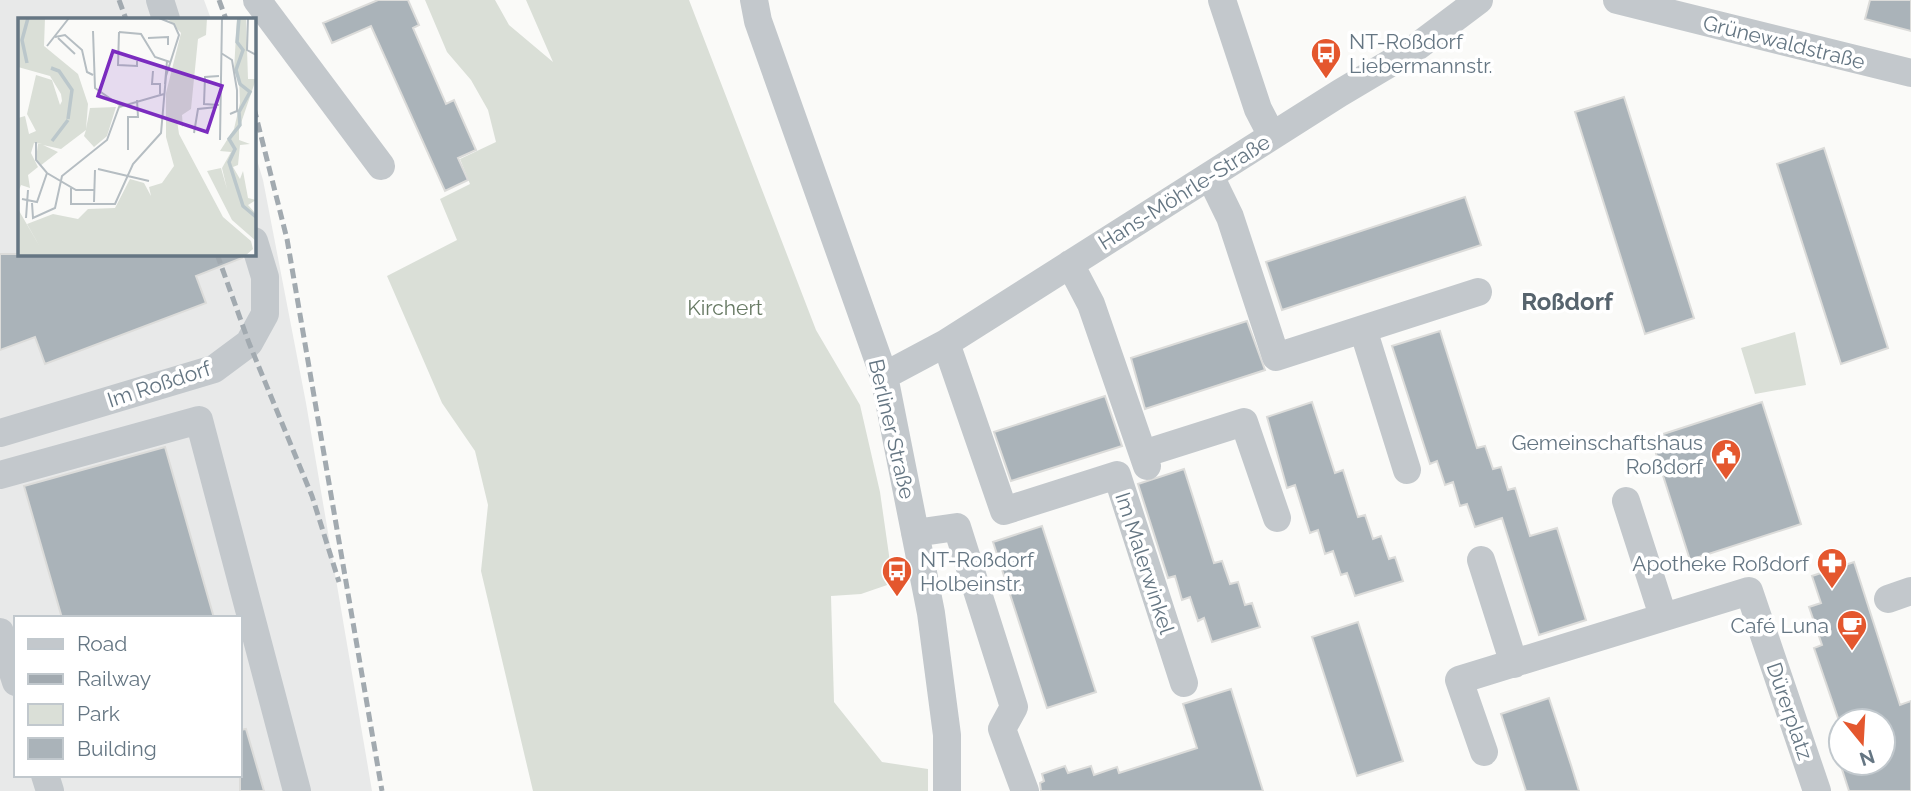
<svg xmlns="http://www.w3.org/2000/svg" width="1911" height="791" viewBox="0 0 1911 791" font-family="Raleway,sans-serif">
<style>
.built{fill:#e8e9e9;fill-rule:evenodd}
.green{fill:#dadfd7}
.building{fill:#aab3b9;stroke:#dcdcda;stroke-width:2}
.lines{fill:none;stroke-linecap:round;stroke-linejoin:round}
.minor{stroke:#c3c8cc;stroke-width:28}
.rail{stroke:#a2aab0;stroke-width:5;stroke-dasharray:10 5;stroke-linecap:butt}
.labels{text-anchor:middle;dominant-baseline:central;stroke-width:7;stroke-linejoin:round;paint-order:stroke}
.poi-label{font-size:21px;fill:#657683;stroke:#fff;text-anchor:end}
.street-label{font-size:21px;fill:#657683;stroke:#fff}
.park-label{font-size:21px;fill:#687a64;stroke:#fff}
.quarter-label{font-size:24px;font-weight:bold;fill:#57646e;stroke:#fff}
.inset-river{fill:none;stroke:#bbc7cb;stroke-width:3.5}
.inset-road{fill:none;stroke:#b5bdc2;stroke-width:2}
.view{fill:#7b2cbf;fill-opacity:0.15;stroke:#7b2cbf;stroke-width:3.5}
.inset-edge{fill:none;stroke:#657683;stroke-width:3.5}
</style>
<rect width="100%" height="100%" fill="#fafaf8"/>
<!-- built -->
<path class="built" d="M0 0H204L211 19H19V254H254V150L263 180 306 403 372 791H0ZM16 618H240V775H16Z"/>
<!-- green -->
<path class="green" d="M425 0H495L509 25 553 62 526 0H689L816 330 860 405 880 492 893 583 861 594 831 596 834 702 882 762 928 769V791H533L481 571 488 505 475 451 442 403 387 276 457 240 440 199 470 184 460 159 496 142 488 110 471 80 447 52Z
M1795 332 1806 385 1755 394 1741 348Z"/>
<!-- building -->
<path class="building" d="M378 0H408L419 25 413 28 446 104 454 100 476 150 458 158 468 180 445 191 371 26 332 43 323 23Z
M1870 0H1911V31L1865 19Z
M1624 97 1694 318 1645 334 1575 112Z
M1824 148 1888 348 1841 364 1777 164Z
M1465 197 1481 245 1282 310 1266 262Z
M0 254H241L242 258 196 276 206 303 45 364 35 337 0 350Z
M1247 321 1265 370 1145 409 1131 358Z
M1440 331 1477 448 1485 446 1493 469 1501 467 1508 490 1515 488 1530 536 1557 528 1586 620 1539 635 1502 518 1475 527 1467 504 1460 506 1453 482 1445 485 1437 461 1430 464 1392 346Z
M1105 396 1122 446 1011 481 994 432Z
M1312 402 1335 473 1343 470 1358 517 1365 515 1373 539 1381 536 1389 559 1395 557 1403 581 1355 596 1347 573 1341 575 1333 551 1325 554 1318 530 1310 533 1295 485 1287 488 1267 417Z
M1762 402 1801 524 1690 560 1651 438Z
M165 447 214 618H62L24 486Z
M1184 469 1214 563 1222 561 1230 584 1238 582 1245 605 1252 603 1260 627 1212 642 1204 618 1198 621 1190 597 1182 600 1175 576 1168 578 1138 484Z
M1042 526 1096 692 1047 708 993 542Z
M1854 562 1900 705 1911 701V791H1849L1840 763H1883V721H1839L1814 648 1822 645 1809 607 1821 603 1812 576Z
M1358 622 1403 761 1357 776 1312 637Z
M1231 689 1263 791H1041L1040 783 1044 781 1042 774 1065 766 1068 773 1091 766 1094 775 1117 767 1119 773 1197 748 1183 704Z
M1549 698 1571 765 1579 791H1526L1501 714Z
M246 729 264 791H240V730Z"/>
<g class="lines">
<!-- minor -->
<path class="minor" d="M160 0 166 19
M257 0 381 166
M754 0 758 21 884 376 931 613 947 735V791
M1222 0 1258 109 1272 136
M1617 0 1911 73
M1210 176 1230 217 1276 357 1363 329 1407 470
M1070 264 1091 304 1147 466
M1363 329 1478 292
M946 343 1004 511 1117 475 1184 683
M884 376 946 343 1340 93 1414 49 1479 0
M0 433 214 369 249 343 265 314V277L254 241
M1143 454 1244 422 1277 518
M0 475 199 420 297 791
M1626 501 1663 616
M915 533 957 527 1014 707 1002 729 1025 791
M1481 560 1514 664
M1888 599 1911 591
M0 632 16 682
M1484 752 1459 680 1749 591 1817 791
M45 775 50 791"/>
<!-- rail -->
<path class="rail" d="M119 0 126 19
M219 0 226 19
M254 108 287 239 382 791
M217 254 249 343 312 496 339 582"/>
</g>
<!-- icons -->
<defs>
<g id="bus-pin" transform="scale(1.575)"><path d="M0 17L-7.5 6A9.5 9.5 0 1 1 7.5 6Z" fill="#e4572e" stroke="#fff"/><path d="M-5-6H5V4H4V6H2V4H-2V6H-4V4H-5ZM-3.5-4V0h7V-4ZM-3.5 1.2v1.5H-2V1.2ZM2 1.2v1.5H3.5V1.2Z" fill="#fff"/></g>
<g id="civic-pin" transform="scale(1.575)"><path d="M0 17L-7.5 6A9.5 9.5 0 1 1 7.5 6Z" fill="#e4572e" stroke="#fff"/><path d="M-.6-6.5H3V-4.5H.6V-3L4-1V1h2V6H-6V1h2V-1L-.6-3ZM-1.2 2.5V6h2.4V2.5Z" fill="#fff"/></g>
<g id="pharmacy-pin" transform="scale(1.575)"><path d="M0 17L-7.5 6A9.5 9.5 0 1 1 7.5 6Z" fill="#e4572e" stroke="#fff"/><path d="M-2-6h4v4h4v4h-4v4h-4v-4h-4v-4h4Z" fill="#fff"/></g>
<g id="cafe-pin" transform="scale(1.575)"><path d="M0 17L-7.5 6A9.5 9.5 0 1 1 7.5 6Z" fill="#e4572e" stroke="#fff"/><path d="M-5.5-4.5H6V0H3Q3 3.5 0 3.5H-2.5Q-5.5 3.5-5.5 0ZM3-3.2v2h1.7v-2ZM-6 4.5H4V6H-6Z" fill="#fff"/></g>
</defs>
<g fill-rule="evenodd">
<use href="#bus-pin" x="1326" y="53"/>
<use href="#civic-pin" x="1726" y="454"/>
<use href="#pharmacy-pin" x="1832" y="563"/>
<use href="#bus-pin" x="897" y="571"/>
<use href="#cafe-pin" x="1852" y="625"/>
</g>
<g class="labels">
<!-- poi labels -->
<g class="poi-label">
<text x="1349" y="41" text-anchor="start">NT-Roßdorf<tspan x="1349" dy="24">Liebermannstr.</tspan></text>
<text x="1703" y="442">Gemeinschaftshaus<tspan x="1703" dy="24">Roßdorf</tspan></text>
<text x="920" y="559" text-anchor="start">NT-Roßdorf<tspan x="920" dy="24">Holbeinstr.</tspan></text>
<text x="1809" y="563">Apotheke Roßdorf</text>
<text x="1829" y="625">Café Luna</text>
</g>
<!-- street labels -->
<g class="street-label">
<text transform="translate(1784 42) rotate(14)">Grünewaldstraße</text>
<text transform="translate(1184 192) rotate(-32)">Hans-Möhrle-Straße</text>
<text transform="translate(159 384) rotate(-18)">Im Roßdorf</text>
<text transform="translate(892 429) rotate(77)">Berliner Straße</text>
<text transform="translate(1145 563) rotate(72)">Im Malerwinkel</text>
<text transform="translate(1790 711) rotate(71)">Dürerplatz</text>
</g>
<!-- park labels -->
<g class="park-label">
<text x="725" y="307">Kirchert</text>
</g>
<!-- quarter labels -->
<g class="quarter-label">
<text x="1567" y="301">Roßdorf</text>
</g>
</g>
<!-- overview -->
<g transform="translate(18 18)">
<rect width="238" height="238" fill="#fafaf8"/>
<path d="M0 0H27L26 28 60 56 70 86 68 111 72 90 98 89 89 118 76 129 66 118 68 112 43 131 25 127 40 134 22 148 18 141 20 126H24L16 125 13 135 20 149 10 157 12 170 3 167 0 175V100L7 98 11 116 18 113 9 96 18 57 34 62 42 87 44 83 43 76 32 58 0 49ZM149 0H189L188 17 180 21 173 91 164 97 165 109 159 102 161 116 205 199 233 223 235 231 227 238H0V191L22 229 9 206 35 196 60 201 70 191 97 190 112 161 126 165 133 178 131 169 144 165 156 148 148 119V75L163 15ZM219 0H228L230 61H237L238 50V61L221 111V122L232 126 222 127 220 147 215 149 222 161 225 153 230 180 238 182 230 187 238 196V223L214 202 189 153 203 150 209 171 204 150 213 134 202 133 216 111 222 85 221 61 216 52Z" fill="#dadfd7"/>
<path class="inset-river" d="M221 0 219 24 225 32 218 52 222 66 232 74 221 94 222 107 211 121 217 131 211 144 225 188 238 199M9 45 4 22 10 0M33 50 41 53 54 72 50 101M34 123 50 102"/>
<path class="inset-road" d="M230 0 229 32 238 37M75 13 77 70 103 88M101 14 123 16 137 39 152 44M101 14 100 47 119 48V43M37 19 47 17 64 32 69 54 75 57M40 20 57 36M130 20 150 19V27M29 28 51 0M203 35 214 42 219 72V93L212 96M135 53 134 66H142V76M147 66 149 43M201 87 186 86 187 59 201 58M176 115 180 91 199 89M202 122 204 0M18 124V142L29 155 58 172H76M110 132V99H120L119 82M80 151 131 163M53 170V186H97L115 146 143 115 148 58 161 17 156 6 141 0M4 181 19 184 29 155M76 184 77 152M14 185 15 200 37 190 44 158 89 122 101 89 146 76M8 200 10 172"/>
<path class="view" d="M95 33 204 68 189 114 80 78Z"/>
<rect width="238" height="238" class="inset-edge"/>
</g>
<!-- legend -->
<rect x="14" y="616" width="228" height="161" fill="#ffffff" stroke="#c1c8cd" stroke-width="2"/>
<rect x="28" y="639" width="35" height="10" fill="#c3c8cc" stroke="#c1c8cd" stroke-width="2"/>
<text x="77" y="651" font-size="21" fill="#657683">Road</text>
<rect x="28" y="674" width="35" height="10" fill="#a2aab0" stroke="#c1c8cd" stroke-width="2"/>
<text x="77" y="686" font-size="21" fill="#657683">Railway</text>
<rect x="28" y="704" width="35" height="21" fill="#dadfd7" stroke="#c1c8cd" stroke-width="2"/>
<text x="77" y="721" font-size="21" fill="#657683">Park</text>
<rect x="28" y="738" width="35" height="21" fill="#aab3b9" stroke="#c1c8cd" stroke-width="2"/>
<text x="77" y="756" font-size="21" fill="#657683">Building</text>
<!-- north arrow -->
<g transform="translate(1862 742) rotate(162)"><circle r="33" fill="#ffffff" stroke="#c1c8cd" stroke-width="2"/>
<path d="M0-5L12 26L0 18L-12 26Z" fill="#e4572e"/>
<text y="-10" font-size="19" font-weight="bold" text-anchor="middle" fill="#657683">N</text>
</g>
</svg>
